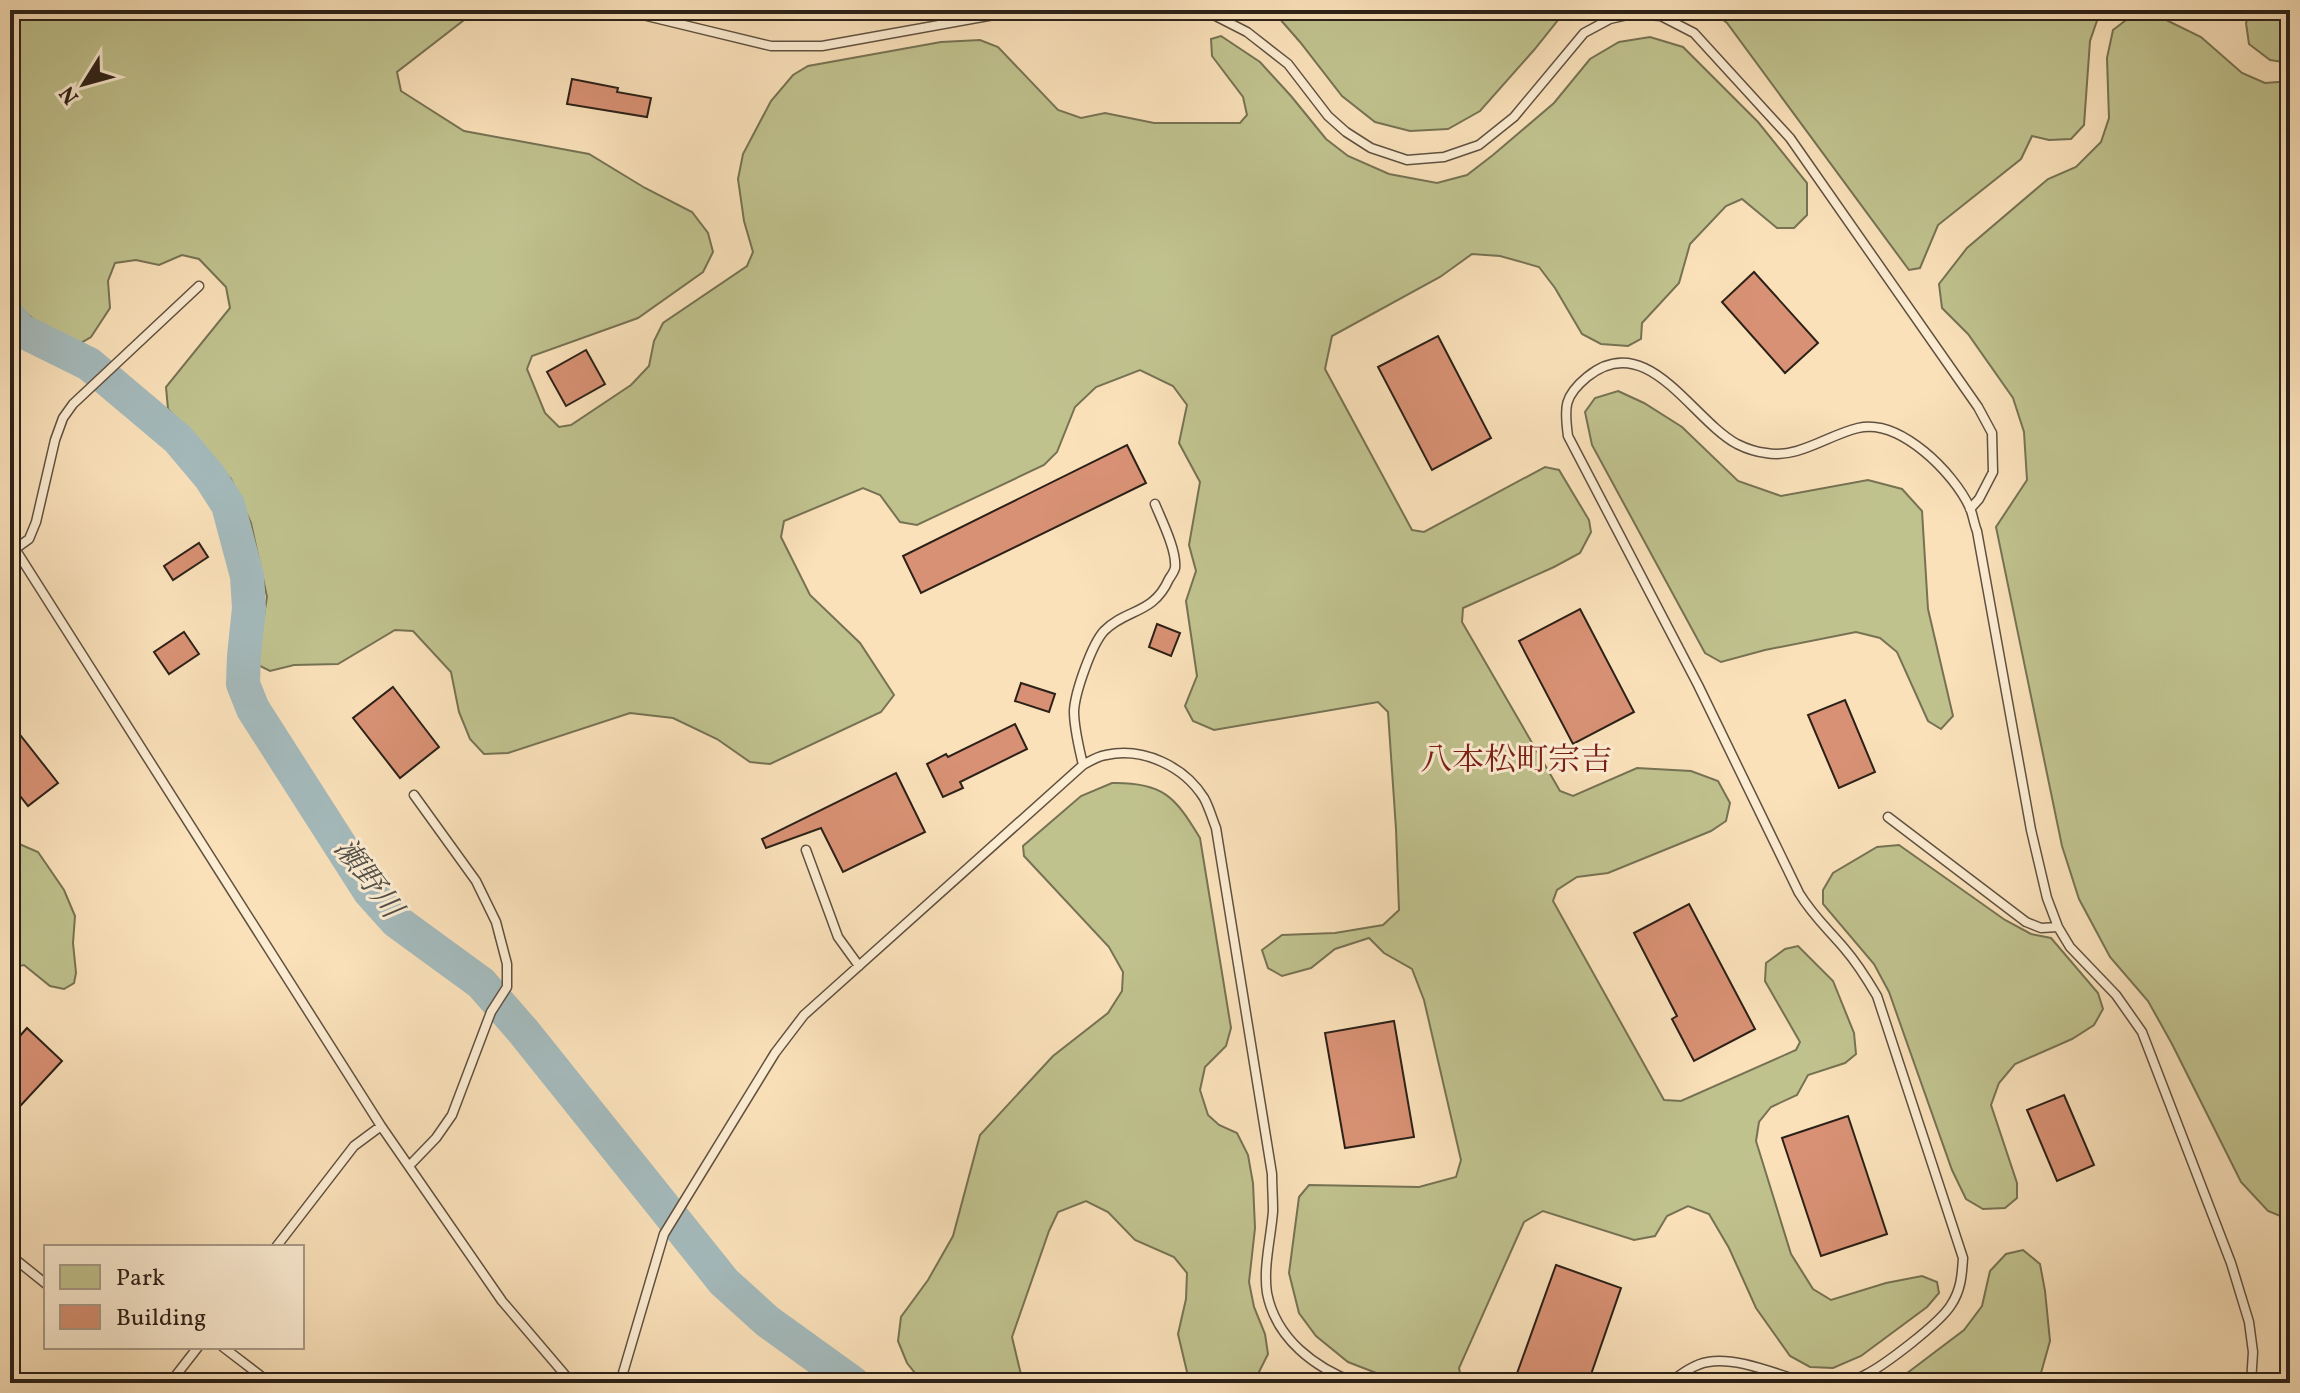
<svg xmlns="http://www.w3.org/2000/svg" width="2300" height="1393" viewBox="0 0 2300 1393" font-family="Vollkorn,'Noto Serif JP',serif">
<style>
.green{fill:#c0c28e;stroke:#767253;stroke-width:2}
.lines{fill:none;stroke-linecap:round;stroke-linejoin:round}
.river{stroke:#a4babc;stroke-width:34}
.building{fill:#d89174;stroke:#2c2118;stroke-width:2}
.service-casing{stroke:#605140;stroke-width:11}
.service{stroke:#fcecd2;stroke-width:8}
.labels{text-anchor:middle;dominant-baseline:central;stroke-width:6;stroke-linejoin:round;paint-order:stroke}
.water-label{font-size:30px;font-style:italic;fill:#504f49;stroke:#fcecd2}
.quarter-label{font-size:32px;fill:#7a1f14;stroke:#fcecd2}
</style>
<rect width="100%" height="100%" fill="#fae1ba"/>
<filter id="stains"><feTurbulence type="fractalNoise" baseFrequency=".0025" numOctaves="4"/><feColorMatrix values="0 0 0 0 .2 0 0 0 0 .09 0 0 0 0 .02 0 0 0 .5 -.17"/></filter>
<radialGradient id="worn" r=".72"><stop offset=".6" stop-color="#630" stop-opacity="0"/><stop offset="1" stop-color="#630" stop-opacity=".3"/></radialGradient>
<!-- green -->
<path class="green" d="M10 10H477L397 72 401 91 464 131 589 154 645 188 692 212 708 233 713 252 703 272 638 318 532 356 527 369 545 413 559 427 571 425 631 385 649 366 654 341 663 323 747 266 753 252 744 221 738 179 743 154 771 101 793 75 808 66 941 42 980 40 998 47 1058 110 1081 118 1105 113 1154 123H1240L1247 115 1243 97 1212 56 1211 39 1221 36 1260 62 1291 96 1326 139 1348 156 1389 174 1437 183 1467 175 1493 155 1554 103 1590 59 1619 42 1650 37 1683 47 1758 122 1807 183V215L1794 228H1777L1742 199 1726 206 1690 244 1679 283 1642 323 1641 339 1628 346 1601 344 1582 334 1555 288 1539 267 1500 256 1472 254 1440 277 1332 336 1325 369 1412 530 1424 532 1545 467 1559 470 1589 520 1591 532 1580 553 1554 567 1463 608 1462 622 1560 791 1573 796 1637 768 1691 771 1718 781 1730 803 1726 821 1711 831 1608 873 1577 877 1557 890 1553 901 1664 1100 1681 1101 1796 1050 1800 1042 1765 981 1766 963 1785 949 1798 946 1833 981 1854 1033 1856 1054 1845 1063 1808 1075 1797 1095 1771 1107 1759 1122 1756 1141 1791 1254 1813 1289 1831 1300 1886 1283 1922 1276 1937 1282 1939 1293 1927 1307 1861 1356 1833 1368 1810 1367 1790 1356 1756 1308 1729 1248 1709 1214 1688 1206 1667 1216 1655 1236 1634 1240 1543 1211 1524 1222 1459 1368 1462 1383H1402L1348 1362 1316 1336 1299 1313 1289 1273 1299 1197 1309 1185 1419 1187 1456 1177 1461 1160 1424 1000 1412 969 1384 953 1369 938 1335 949 1311 968 1282 976 1268 968 1262 950 1282 935 1335 933 1383 925 1399 910 1396 829 1388 712 1378 702 1214 730 1193 721 1185 706 1197 676 1186 601 1196 571 1189 545 1200 482 1179 443 1187 405 1173 386 1140 370 1096 387 1075 407 1057 452 1044 465 917 525 900 522 880 495 863 488 784 521 781 537 810 595 860 643 894 695 881 712 770 764 750 762 717 739 673 718 630 713 508 753 484 754 470 739 459 712 451 672 413 631 395 630 338 664 294 665 270 671 256 664 267 597 251 523 231 479 168 409 166 387 230 308 226 287 199 259 182 255 159 265 136 260 115 263 108 281 110 308 91 337 79 344C52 330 20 319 10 288Z
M1272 10H1566L1534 50 1480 111 1448 129 1410 131 1375 122 1342 96 1300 42Z
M1711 10H2102L2100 12 2090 41 2084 125 2071 139 2049 140 2032 136 2021 159 1938 225 1920 268 1909 270 1727 23Z
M2251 10H2290V63L2270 60 2249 44 2246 23Z
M2158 16 2201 37 2242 73 2265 83 2290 81V1220L2268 1211 2241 1182 2172 1044 2148 1001 2110 957 2079 899 2062 846 1996 527 2027 480 2024 432 2013 398 1968 334 1942 308 1939 284 1967 248 2048 179 2076 167 2101 142 2109 118 2107 58 2113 30 2130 17Z
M1618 391 1644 403 1682 427 1738 481 1781 496 1868 480 1902 489 1922 511 1928 609 1953 716 1941 729 1928 721 1897 652 1880 638 1856 632 1765 650 1721 662 1705 653 1592 445 1585 412 1595 398Z
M1112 783C1162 782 1175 796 1200 838L1231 1028 1226 1046 1205 1067 1200 1090 1208 1115 1219 1125 1237 1133 1248 1155 1253 1183 1255 1228 1249 1282 1254 1307 1265 1334 1268 1354 1257 1376 1258 1383H1184L1187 1372 1178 1334 1186 1299 1187 1273 1174 1257 1135 1240 1108 1212 1086 1201 1058 1212 1049 1231 1012 1337 1023 1383H923L907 1363 898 1341 901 1317 928 1280 953 1236 980 1135 1053 1056 1108 1013 1122 991 1123 972 1109 947 1024 856 1023 846 1081 796Z
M10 840 38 852 64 890 75 916 73 943 76 973 74 983 64 989 50 986 24 965 14 967 10 972Z
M1899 845 2005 920 2031 934 2051 938 2098 993 2103 1009 2094 1025 2072 1039 2015 1064 1999 1083 1991 1105 2017 1183V1198L2005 1208 1983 1209 1966 1199 1952 1170 1889 992 1874 964 1823 904V890L1833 873 1877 847Z
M2023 1250 2040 1264 2045 1291 2050 1341 2041 1373 2036 1383H1894L1964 1330 1982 1306 1990 1271 2006 1254Z"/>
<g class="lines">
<!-- river -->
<path class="river" d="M10 318 20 330 89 364 178 439 210 477 228 505 247 576 249 608 244 656 243 684 253 709 370 892 396 921 481 983 523 1031 724 1282 767 1321 853 1383"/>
</g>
<!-- building -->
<path class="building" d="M572 79 618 88 617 92 651 98 647 117 567 104Z
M1754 272 1818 343 1785 373 1722 302Z
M1438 336 1491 438 1432 470 1378 367Z
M586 350 605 384 566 406 547 372Z
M1127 445 1146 483 921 593 903 556Z
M199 543 208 557 173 580 164 566Z
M1580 609 1634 712 1573 744 1519 641Z
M1157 624 1180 633 1171 656 1149 647Z
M184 632 199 654 169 674 154 652Z
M1021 683 1055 694 1049 712 1015 701Z
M393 687 439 747 400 778 353 718Z
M1845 700 1875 772 1839 788 1808 715Z
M10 722 58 783 28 806 10 783Z
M1015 724 1027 749 960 782 963 788 943 797 927 764 946 754 948 757Z
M896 773 925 832 843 872 821 828 766 848 762 839Z
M1689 904 1755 1029 1694 1061 1672 1019 1677 1016 1634 933Z
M1394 1021 1414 1137 1345 1148 1325 1033Z
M27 1028 62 1061 10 1117V1047Z
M2064 1095 2094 1165 2057 1181 2027 1110Z
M1848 1116 1887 1234 1821 1256 1782 1138Z
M1556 1265 1621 1288 1588 1383H1525L1515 1379Z"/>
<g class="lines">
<!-- service casing -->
<g class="service-casing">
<path id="service" d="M622 10 771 46H822L1022 10
M1204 10 1247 32 1288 64 1328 116 1346 132 1371 148 1407 160 1444 157 1479 145 1514 117 1584 33 1610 19 1632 14 1661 16 1694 33 1790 138 1978 407 1992 433 1993 472 1979 499 1970 509
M10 541 381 1126 502 1301 572 1383
M15 549 29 539 36 522 55 440 63 418 73 404 199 286
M1083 765C1079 747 1074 729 1074 711 1075 692 1092 644 1104 631 1127 608 1153 615 1169 579 1171 576 1174 572 1175 568 1177 551 1162 521 1155 504
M1888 817 2026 922 2041 928 2058 927
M806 850 838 937 859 966
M409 1166 436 1138 452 1115 491 1012 507 987V964L496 922 476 881 414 795
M276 1247 354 1146 381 1126
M10 1255 46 1284
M223 1347 270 1383
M170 1383 198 1347
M620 1383 664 1234 775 1053 804 1015 1083 765C1090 761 1098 756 1106 755 1143 747 1184 766 1204 798 1209 807 1212 818 1216 828L1272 1174C1272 1186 1273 1199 1273 1211 1271 1238 1263 1267 1267 1293 1276 1339 1315 1368 1356 1383
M1669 1383C1680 1375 1694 1364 1708 1362 1737 1356 1780 1376 1808 1383
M1835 1383C1845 1382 1856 1380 1865 1375 1885 1365 1940 1323 1951 1305 1961 1290 1962 1275 1963 1258L1877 996C1867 979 1857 963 1844 948 1827 928 1813 916 1799 893L1698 685 1568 436C1564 407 1564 396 1587 377 1647 328 1691 419 1737 444 1745 448 1757 452 1766 453 1798 459 1828 435 1858 428 1900 418 1954 473 1970 508 1973 515 1974 524 1977 531L2031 830 2047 898 2058 927 2070 947 2116 995 2142 1032 2231 1263 2249 1322 2253 1352 2251 1383"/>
</g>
<!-- service -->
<use href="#service" class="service"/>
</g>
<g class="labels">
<!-- water labels -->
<g class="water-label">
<text transform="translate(367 879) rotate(53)">瀬野川</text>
</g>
<!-- quarter labels -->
<g class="quarter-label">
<text x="1516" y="762">八本松町宗吉</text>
</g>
</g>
<!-- margin -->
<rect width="2300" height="1393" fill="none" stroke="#fae1ba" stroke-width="40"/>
<rect x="12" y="12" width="2276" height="1369" fill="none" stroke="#2c2118" stroke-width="4"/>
<rect x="20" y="20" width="2260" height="1353" fill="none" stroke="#2c2118" stroke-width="2"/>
<!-- legend -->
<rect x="44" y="1245" width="260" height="104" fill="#fcecd2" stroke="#a99b88" stroke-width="2"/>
<rect x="60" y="1265" width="40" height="24" fill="#c0c28e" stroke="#a99b88" stroke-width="2"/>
<text x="116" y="1285" font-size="24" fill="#2c2118">Park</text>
<rect x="60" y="1305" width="40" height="24" fill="#d89174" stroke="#a99b88" stroke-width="2"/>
<text x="116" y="1325" font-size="24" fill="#2c2118">Building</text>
<!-- north arrow -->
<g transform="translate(84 84) rotate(233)" stroke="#fcecd2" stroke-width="6" paint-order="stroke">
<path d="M0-6L14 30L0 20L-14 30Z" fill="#2c2118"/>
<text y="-12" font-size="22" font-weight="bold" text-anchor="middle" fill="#2c2118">N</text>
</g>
<rect width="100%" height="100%" filter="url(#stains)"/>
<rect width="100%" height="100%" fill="url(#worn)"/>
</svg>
